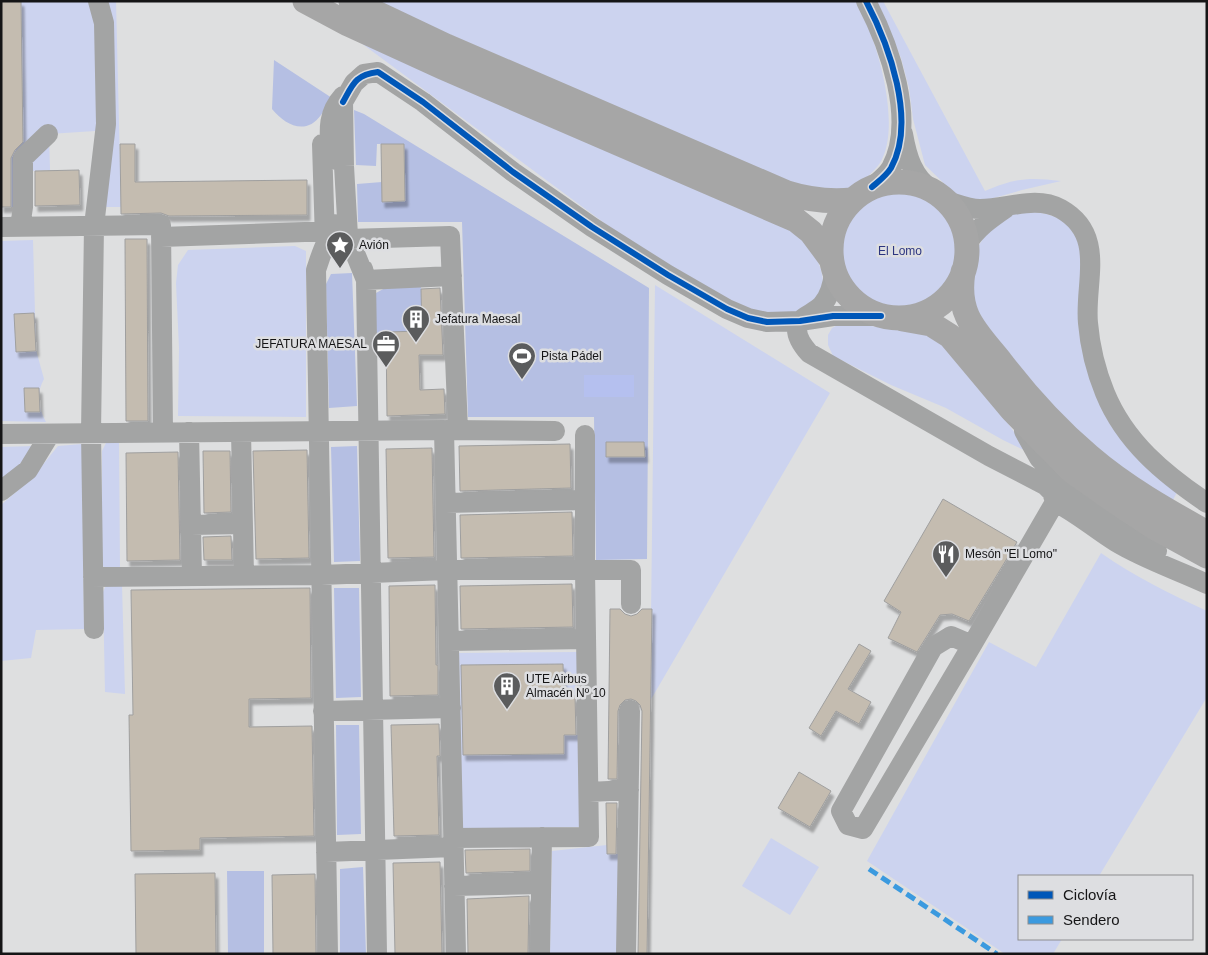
<svg xmlns="http://www.w3.org/2000/svg" width="1208" height="955" viewBox="0 0 1208 955" font-family="Helvetica,sans-serif">
<style>
.green{fill:#ccd3ef}
.forest{fill:#b5bfe3}
.water{fill:#b5c0ef}
.building{fill:#c4bcb0;stroke:#9f9f9f;filter:url(#shadow)}
.lines{fill:none;stroke-linecap:round;stroke-linejoin:round}
.minor{stroke:#a3a4a4;stroke-width:20}
.major{stroke:#a6a6a6;stroke-width:25}
.quiet{stroke:#3b9adf;stroke-width:5;stroke-dasharray:10 5;stroke-linecap:butt}
.cycleway-casing{stroke:#dddee1;stroke-width:9}
.cycleway{stroke:#0057b8;stroke-width:6}
.labels{text-anchor:middle;dominant-baseline:central;stroke-width:5;stroke-linejoin:round;paint-order:stroke}
.poi-label{font-size:12px;fill:#151516;stroke:#dddee1;text-anchor:start}
.park-label{font-size:12px;fill:#2c3580;stroke:#dddee1}
</style>
<defs>
<filter id="shadow"><feDropShadow dx="3" dy="5.5" stdDeviation="1" flood-color="#0004"/></filter>
</defs>
<rect width="100%" height="100%" fill="#dedfe0"/>
<!-- green -->
<path class="green" d="M1 1H116L121 207H96L95 131 49 134 50 170 31 171 23 207H1Z
M372 1H857C876 37 903 125 880 163 873 173 862 182 851 187 834 194 815 188 798 185Z
M877 1H883L985 191C1015 178 1029 177 1061 181L1022 190 983 201 958 197 925 165 913 119 909 88 901 58Z
M357 40 795 230C812 251 827 266 822 295L801 312 779 315 744 308 630 242Z
M841 251a59 59 0 1 1 118 0a59 59 0 1 1-118 0Z
M1025 211C1057 214 1068 218 1083 249L1088 365 1177 492 1172 502 1091 446 1057 413 987 331 972 298 978 247 987 232 1003 217Z
M33 240 36 350 44 379C36 393 38 408 46 422L1 421V241Z
M295 246 306 251V417L178 416 179 348 176 283 178 265 188 250Z
M655 285 830 393 650 701Z
M843 322 927 334 948 345 1005 419 1028 452 1003 440 946 408 891 385 833 356 828 345V335L832 328Z
M106 443H119L120 569 107 570 102 565V451Z
M82 444 84 629 36 630 31 658 1 661V505L32 478 58 446Z
M34 446 27 457 1 483V447Z
M1101 553C1134 576 1170 594 1207 611V697L1099 876H1019V939H1062L1053 954H1005L867 861 989 642 1036 667Z
M106 585H122L125 694 105 692 103 592Z
M578 652 579 696H568L567 735H579L581 827 462 829 459 653Z
M771 838 819 867 790 915 742 886Z
M607 845V854H619L617 953 550 954 552 851Z"/>
<!-- forest -->
<path class="forest" d="M274 60 332 98C328 104 325 110 321 115 306 136 285 125 272 109Z
M354 110 364 114 649 288 647 559 596 560 594 417H468L462 222H358L357 184 382 182V202L405 201 404 144H377L376 166 356 165Z
M352 273 357 406 329 408 326 284 331 274Z
M421 286 422 331 376 333V293L385 288Z
M357 446 360 561 334 562 331 447Z
M334 588H359L361 697 336 698Z
M336 725H359L361 834 337 835Z
M363 867 366 954H340V869Z
M227 871H264V954H228Z"/>
<!-- water -->
<path class="water" d="M584 375H634V397H584Z"/>
<!-- building -->
<path class="building" d="M1 1H21L23 142 15 150 11 158V207H1Z
M120 144H135V182L307 180V215L169 216 161 213 121 214Z
M381 144H404L405 201 382 202Z
M79 170 80 205 35 206V171Z
M125 239H147L148 421H126Z
M440 288 443 355H419L420 390 444 389 445 414 387 416 386 332 422 331 421 289Z
M34 313 36 351 16 352 14 314Z
M24 388H39L40 412H25Z
M606 442H644L645 457H606Z
M570 444 571 488 460 491 459 446Z
M432 448 434 557 388 558 386 449Z
M307 450 309 558 256 559 253 451Z
M203 451H230L231 512 204 513Z
M178 452 180 560 127 561 126 453Z
M943 499 1017 542 969 621 952 614 940 615 917 652 888 638 901 612 884 601Z
M572 512 573 556 461 558 460 515Z
M231 536 232 560H204L203 537Z
M572 584 573 627 461 629 460 586Z
M435 585 436 665H438V695L390 696 389 586Z
M310 588 311 698 249 699V727L312 726 314 836 200 838V850L131 851 129 715H133L131 590Z
M610 609H620L625 614 631 616 637 614 642 609H652L647 954H638L642 711 640 705 636 701 631 699 625 700 620 705 618 711 617 779H608Z
M859 644 871 651 848 689 871 702 859 724 836 711 821 736 809 728Z
M563 664 564 696H575L576 735H564V754L463 755 461 665Z
M439 724 440 756H437L439 835 394 836 391 725Z
M799 772 831 791 810 827 778 808Z
M606 803H617L616 854H607Z
M530 849V871L466 873 465 850Z
M440 862 442 954H395L393 863Z
M215 873 216 954H136L135 874Z
M315 874 316 954H273L272 875Z
M529 896 528 954H468L467 899Z"/>
<g class="lines">
<!-- minor -->
<path class="minor" d="M866 1C889 45 917 121 891 168 886 176 879 181 872 187
M903 134C907 157 913 177 932 190
M322 144 325 240
M331 160C330 135 325 116 343 96
M947 201C957 204 969 209 980 209 1008 209 1035 195 1061 209 1107 235 1084 283 1088 323 1090 347 1096 371 1105 393 1125 442 1164 474 1207 503
M1 227 161 225 163 433
M20 227 23 207V158L48 134
M348 236 366 280 377 954
M161 237 334 231V224
M348 239 450 236 458 430
M966 245C977 228 990 219 1006 208
M363 269 366 280 452 276
M834 272C833 283 830 296 822 305 816 312 805 315 800 321 792 332 802 345 809 353L989 456 1045 485 1052 492 1055 502C1077 513 1095 529 1116 542 1144 559 1177 570 1207 584
M446 430 555 431
M1024 431 1039 458 1064 484 1157 551
M189 432 192 576
M241 432 244 575
M1 434 444 430 456 954
M1 491 28 470 50 434
M446 503 585 500
M191 525 243 524
M93 577 321 575 447 570H631V604
M94 629 91 433 94 226 106 124 104 23 98 1
M449 641 586 639
M972 645 951 636 933 647 841 811 848 825 863 829 972 645 1055 502
M323 711 451 708
M589 792 629 790
M453 838 589 837 585 570V435
M326 852 453 847
M454 886 541 884
M328 954 316 270C322 253 325 237 341 227L348 236 344 166 343 102 354 83 364 74 378 72 423 102 513 172 592 227 668 275 727 309 748 318 767 322 800 321 833 316H881
M540 954 542 837
M626 954 630 711"/>
<!-- major -->
<path class="major" d="M305 1 348 24 442 67 796 220 811 232 831 259
M351 1 446 46 787 193C809 200 829 202 852 200
M831 250a68 68 0 1 1 136 0a68 68 0 1 1-136 0Z
M963 272C956 315 976 331 1001 362 1027 396 1056 428 1089 456 1125 487 1166 510 1207 533
M903 319 931 324 950 336 1012 410 1072 471 1116 502 1154 527 1207 556"/>
<!-- quiet -->
<path class="quiet" d="M869 869 997 954"/>
<!-- cycleway casing -->
<g class="cycleway-casing">
<path id="cycleway" d="M866 1C889 45 917 121 891 168 886 176 879 181 872 187
M343 102C353 84 355 75 378 72L423 102 513 172 592 227 668 275 727 309 748 318 767 322 800 321 833 316H881"/>
</g>
<!-- cycleway -->
<use href="#cycleway" class="cycleway"/>
</g>
<!-- icons -->
<defs>
<g id="sight-pin" transform="scale(1.4375)"><path d="M0 17L-7.5 6A9.5 9.5 0 1 1 7.5 6Z" fill="#5b5c5d" stroke="#dddee1"/><path d="M0-6L1.8-2.2L6-1.7L2.9 1.2L3.7 5.4L0 3.3L-3.7 5.4L-2.9 1.2L-6-1.7L-1.8-2.2Z" fill="#fff"/></g>
<g id="building-pin" transform="scale(1.4375)"><path d="M0 17L-7.5 6A9.5 9.5 0 1 1 7.5 6Z" fill="#5b5c5d" stroke="#dddee1"/><path d="M-4-6H4V6H1V3H-1V6H-4ZM-2.5-4.3h1.7v1.8h-1.7ZM.8-4.3h1.7v1.8H.8ZM-2.5-1h1.7V.8h-1.7ZM.8-1h1.7V.8H.8Z" fill="#fff"/></g>
<g id="office-pin" transform="scale(1.4375)"><path d="M0 17L-7.5 6A9.5 9.5 0 1 1 7.5 6Z" fill="#5b5c5d" stroke="#dddee1"/><path d="M-6-3h4V-5.5h4V-3h4V5H-6ZM-1-4.5V-3h2v-1.5ZM-6 0V1H6V0Z" fill="#fff"/></g>
<g id="stadium-pin" transform="scale(1.4375)"><path d="M0 17L-7.5 6A9.5 9.5 0 1 1 7.5 6Z" fill="#5b5c5d" stroke="#dddee1"/><path d="M0-5a6.5 5 0 1 0 0 10a6.5 5 0 1 0 0-10ZM-3.5-1.8h7v3.6h-7Z" fill="#fff"/></g>
<g id="restaurant-pin" transform="scale(1.4375)"><path d="M0 17L-7.5 6A9.5 9.5 0 1 1 7.5 6Z" fill="#5b5c5d" stroke="#dddee1"/><path d="M-5-6h1v4h1v-4h1v4h1v-4h1v5L-1.5 .5V6h-2V.5L-5-1ZM5-6V6H3V1.5H1.5Q1.5-4 5-6Z" fill="#fff"/></g>
</defs>
<g fill-rule="evenodd">
<use href="#sight-pin" x="340" y="245"/>
<use href="#building-pin" x="416" y="319"/>
<use href="#office-pin" x="386" y="344"/>
<use href="#stadium-pin" x="522" y="356"/>
<use href="#restaurant-pin" x="946" y="554"/>
<use href="#building-pin" x="507" y="686"/>
</g>
<g class="labels">
<!-- poi labels -->
<g class="poi-label">
<text x="359" y="245">Avión</text>
<text x="435" y="319">Jefatura Maesal</text>
<text x="367" y="344" text-anchor="end">JEFATURA MAESAL</text>
<text x="541" y="356">Pista Pádel</text>
<text x="965" y="554">Mesón "El Lomo"</text>
<text x="526" y="679">UTE Airbus<tspan x="526" dy="14">Almacén Nº 10</tspan></text>
</g>
<!-- park labels -->
<g class="park-label">
<text x="900" y="251">El Lomo</text>
</g>
</g>
<!-- border -->
<rect width="1208" height="955" fill="none" stroke="#151516" stroke-width="5"/>
<!-- legend -->
<rect x="1018" y="875" width="175" height="65" fill="#dddee1" stroke="#8d8e90"/>
<rect x="1028" y="891" width="25" height="8" fill="#0057b8" stroke="#8d8e90"/>
<text x="1063" y="900" font-size="15" fill="#151516">Ciclovía</text>
<rect x="1028" y="916" width="25" height="8" fill="#3b9adf" stroke="#8d8e90"/>
<text x="1063" y="925" font-size="15" fill="#151516">Sendero</text>
</svg>
